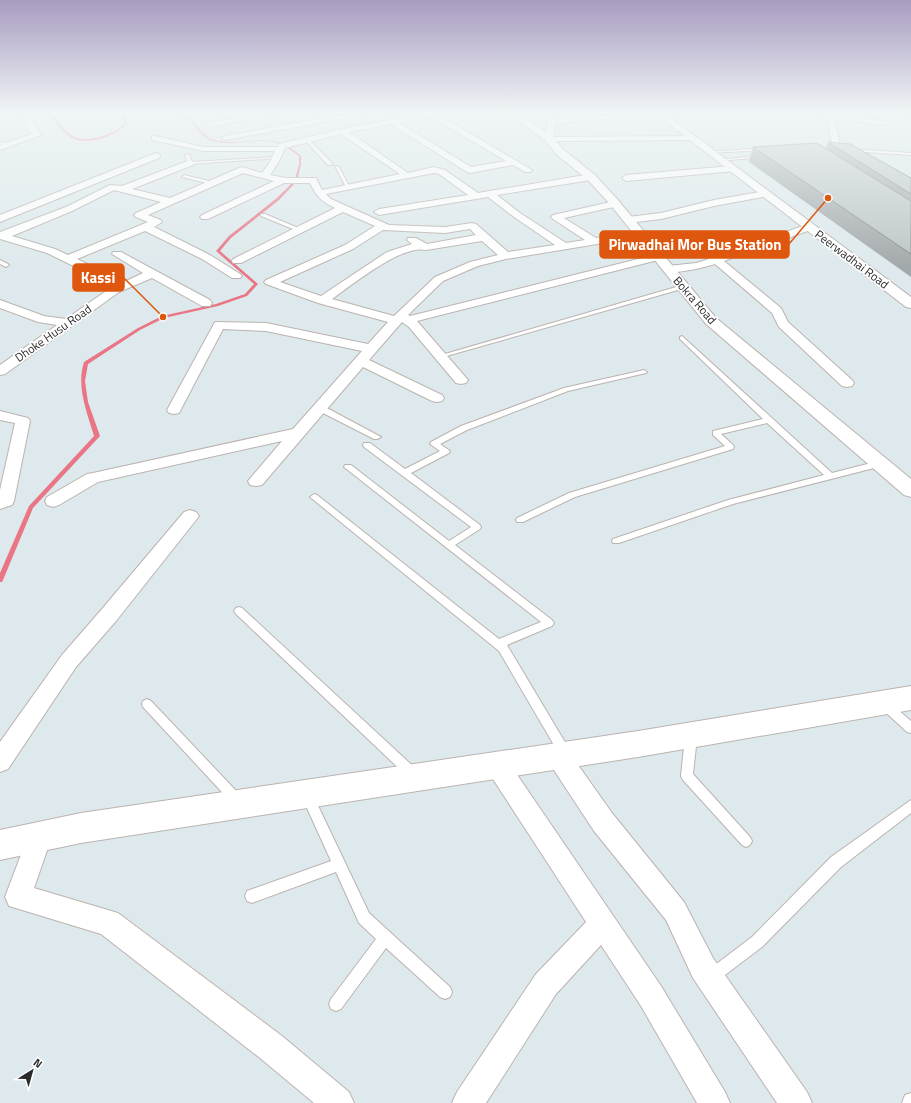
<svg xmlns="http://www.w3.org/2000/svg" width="911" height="1103" viewBox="0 0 911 1103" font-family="'Titillium Web',sans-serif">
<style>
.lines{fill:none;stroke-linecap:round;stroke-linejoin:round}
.stream{fill:#e97585;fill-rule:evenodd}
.service-casing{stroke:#bbb3ae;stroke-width:2}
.minor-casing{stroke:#bbb3ae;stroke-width:2}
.tertiary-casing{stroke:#bbb3ae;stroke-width:2}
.secondary-casing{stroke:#bbb3ae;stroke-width:2}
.service{fill:#fff;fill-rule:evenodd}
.minor{fill:#fff;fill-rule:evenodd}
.tertiary{fill:#fff;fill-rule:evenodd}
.secondary{fill:#fff;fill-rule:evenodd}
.wall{fill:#a3a9ab}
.building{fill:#bdc5c7;stroke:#848a8b}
.labels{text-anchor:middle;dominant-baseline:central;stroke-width:3.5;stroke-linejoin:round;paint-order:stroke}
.far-street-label{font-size:12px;fill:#2b2b2b;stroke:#fff}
.leader{fill:none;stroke:#df570e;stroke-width:1.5}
.callout-dot{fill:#df570e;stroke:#fff;stroke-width:1.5}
.callout{fill:#df570e;stroke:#df570e;stroke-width:1.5}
.callout-label{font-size:15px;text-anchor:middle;font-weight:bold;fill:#fff}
</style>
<rect width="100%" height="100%" fill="#dde9ec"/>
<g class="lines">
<!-- stream -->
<path class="stream" d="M48 113H50C57 120 63 130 72 136 86 144 115 135 125 123L121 113H123L127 123C118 136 87 146 72 138 62 133 55 121 48 113Z
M175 113C193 111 198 135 214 140 220 142 228 142 235 142 263 141 278 135 301 156V164L297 181 279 200 231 238 220 251 258 284 247 296 218 306 164 318 140 330 88 364 85 381 88 402 100 436 33 508 3 580 2 582H0V573L29 506 94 436C87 412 76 387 84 362L138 328 162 316 216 304 245 294 254 284 216 251 229 236 277 198 295 180 299 164V156C292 151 286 146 278 143 257 137 235 147 213 141 200 138 197 124 186 118 183 115 178 115 175 113Z"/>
<!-- service casing -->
<g class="service-casing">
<path id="service" d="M306 139H308L332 163V165H328L306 141Z
M0 142 11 144 12 145 10 146 0 144Z
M765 148 764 150 709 153 707 152Z
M850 149 911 153V155L851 151Z
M187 154 189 155 192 162 276 157 278 158 190 164 188 163 185 155Z
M763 155 762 157 720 161 718 160Z
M335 166 339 167 350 188 346 187Z
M184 175 213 182V183L211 184 182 177Z
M261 214H265L303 230 298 231 261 216Z
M0 260 8 264 9 265 6 267 0 264Z
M683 285 686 287 685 288 443 357 441 358 438 356Z
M682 336 832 473 879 461 882 462 883 464 882 466 733 504 619 543H613L612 541 613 539 728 500 824 475 767 423 721 434 733 445 734 447 733 449 575 497 523 522H517L516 520 517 518 569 493 725 446 713 435V431L763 419 680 339V337Z
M644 370 647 372 646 373 568 391 467 430 440 444 450 451 449 453 411 473 480 525 481 527 480 529 455 545 552 620 554 623 552 626 507 645 569 749 571 753 569 757 565 758 561 757 499 651 310 497 314 494 317 495 499 639 541 622 344 467 345 465H351L449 541 471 527 364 447 363 445 364 443H370L405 469 440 451 430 444 431 442 461 426 564 388Z
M317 406H323L381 437 377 439H374L317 410Z
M239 607 242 608 416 769 418 773 416 777 412 779 408 777 236 614 234 611 236 608Z
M147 699 151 701 241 796 243 800 241 804 237 806 233 804 143 707 142 704 143 701Z
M885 700 889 702 911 721V733L907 732 881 708 880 705 881 702Z
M691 732 695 733 697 737 693 774 750 837 752 841 750 845 746 847 742 845 683 780 681 776 685 737 687 733Z
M308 791 312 793 369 913 450 987 452 992 450 997 445 999 440 997 386 948 341 1009 336 1011 331 1009 329 1004 331 999 376 939 359 923 336 872 252 903 247 901 245 896 247 891 331 861 302 797 304 793Z
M911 800V813L841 867 762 947 717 981 712 983 707 981 705 976 707 971 752 937 831 857Z
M911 1093V1103H902L905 1095Z"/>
</g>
<!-- minor casing -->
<g class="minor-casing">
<path id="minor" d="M20 113H27L41 135 0 150V145L32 134Z
M264 113H277L273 115 208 127 204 125 208 123Z
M353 113H366L362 115 225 140 221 138 225 136Z
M428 113H443V115H439L532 170 531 172H525L513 165 470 173 467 172 391 124 349 132 408 173 434 167 445 170 478 193 591 174 594 175 595 177 591 180 497 195 520 213 566 243 585 240 553 219 551 217 553 215 615 201 618 202 620 204 618 206 564 218 596 238 640 231 645 234 640 237 506 259 478 266 443 281 408 315 410 316 658 254 663 257 662 259 417 321 468 380 466 383 461 384 456 383 409 327 402 322 369 360 442 395 444 398 442 401 437 402 432 401 363 367 262 485 256 486 250 485 248 481 282 441 98 482 59 505 53 507 47 505 45 501 47 497 87 474 93 473 293 429 362 351 266 331 223 329 179 413 174 414 169 413 167 410 215 322 266 323 368 344 388 322 318 303 266 284 264 282 266 280 345 245 375 226 343 212 241 263H233L232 261 233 259 335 208C322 202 316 196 310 183H284L208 219H202L200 217 202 215 274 181 243 173 148 215 161 220 162 222 154 227 210 255 240 274 242 276 240 278H232L202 259 145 231 77 259 120 280 122 283 143 273 112 254 113 252H121L210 300 212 303 210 306H202L152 278 119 292 5 374 0 375V365L57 325 38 322 0 308V300L44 316 66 319 109 289 110 284 47 253 0 239V232L66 207 110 185 122 186 190 160 193 161 194 163 193 165 132 189 170 198 239 168 242 167 262 173 270 162 275 151H204L152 140V136H155L204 147H278L279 144 342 129ZM431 117 506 161 471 167 399 123ZM341 134 400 174 322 190 316 178H286L270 175 278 163 285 148ZM434 173 439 174 468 195 379 209 374 212 379 215 488 197 514 217 555 245 508 252 476 224 472 223 445 227 389 225 331 199 326 194ZM114 190 161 202 136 213 134 215 136 217 148 222 68 255 55 249 12 236 72 211ZM470 229 476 235 427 244 416 238H408L407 240 412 244 387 252 321 296 280 282 353 249 383 230 445 233ZM482 241 498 255 470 262 435 277 394 316 332 299C352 285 402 244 426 250Z
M543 113H549L553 119 633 113H660L656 115 556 123 553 137 692 136 696 138 692 140 549 141 545 139 548 122Z
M819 113H829L883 121 887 123 883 125 834 118 841 149 837 151 833 149 827 116Z
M156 153 159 154 160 156 159 158 0 222V215Z
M732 166 735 167 736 169 735 171 626 181 622 178 626 175Z
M765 191 768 192 770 194 768 196 714 206 661 219 628 223 623 220 628 217 661 213 714 200Z
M809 224 814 227 813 229 724 261 781 308 788 322 852 380 854 383 852 386 847 387 842 386 779 327 772 313 715 264C705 267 669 277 662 269L668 266 696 263 709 259 682 236 681 234 682 232H690L718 255Z
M0 411 28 418 30 421 14 501 12 505 0 509V490L15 423 0 420Z
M190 510 196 512 199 516 196 520 116 621 76 667 8 769 0 772V742L62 655 102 609 184 512Z
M558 745 566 748 612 813 684 902 713 958 807 1092 812 1103H777L693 978 666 920 594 831 550 764 547 756 550 748Z
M497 754 505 757 661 986 725 1092 730 1103H697L641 1006 601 945 556 994 486 1103H452L457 1092 536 974 586 922 489 773 485 765 489 757Z
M40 824 49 827 52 836 34 888 118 913 282 1036 349 1092 354 1103H314L260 1058 101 934 9 906 5 897 28 836 31 827Z"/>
</g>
<!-- tertiary casing -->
<g class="tertiary-casing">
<path id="tertiary" d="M508 113H517L552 137 564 150 595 175 617 199 716 318 911 479V497L904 495 706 324 609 203 587 179 556 154 546 141Z
M911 686V710L638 757 81 843 0 860V830L81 813 638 731Z"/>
</g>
<!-- secondary casing -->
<g class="secondary-casing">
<path id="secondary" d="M655 113H664L911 297V308L906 307Z"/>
</g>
<!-- service -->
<use href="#service" class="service"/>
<!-- minor -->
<use href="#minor" class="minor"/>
<!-- tertiary -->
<use href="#tertiary" class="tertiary"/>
<!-- secondary -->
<use href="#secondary" class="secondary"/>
</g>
<!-- wall -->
<path class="wall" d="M828 142 911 178V277L749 162 753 147 826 148Z"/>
<!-- building -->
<path class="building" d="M828 142 850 144 911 178V194Z
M817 143 911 201V254L753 147Z"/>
<!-- sky -->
<linearGradient id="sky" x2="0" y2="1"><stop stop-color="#a89bc0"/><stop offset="0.42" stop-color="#f0f5f6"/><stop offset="1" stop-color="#f0f5f6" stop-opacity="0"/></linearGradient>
<rect width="911" height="267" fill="url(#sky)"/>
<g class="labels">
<!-- far-street labels -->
<g class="far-street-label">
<text transform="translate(852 259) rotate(37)">Peerwadhai Road</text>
<text transform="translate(695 300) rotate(49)">Bokra Road</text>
<text transform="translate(53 333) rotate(-35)">Dhoke Husu Road</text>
</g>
</g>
<!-- callouts -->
<path class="leader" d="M828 198L789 244M163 317L124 278"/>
<g class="callout-dot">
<circle cx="828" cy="198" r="4"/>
<circle cx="163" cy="317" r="4"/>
</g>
<g class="callout">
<rect x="600" y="231" width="189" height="27" rx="4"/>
<rect x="73" y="264" width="51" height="27" rx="4"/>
</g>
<g class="callout-label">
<text x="695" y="250">Pirwadhai Mor Bus Station</text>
<text x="98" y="283">Kassi</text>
</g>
<!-- north arrow -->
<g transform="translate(32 1071) rotate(37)" stroke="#ffffff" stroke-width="3" paint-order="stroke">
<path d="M0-3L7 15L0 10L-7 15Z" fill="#2b2b2b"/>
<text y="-6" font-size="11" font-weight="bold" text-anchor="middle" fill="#2b2b2b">N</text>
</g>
</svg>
